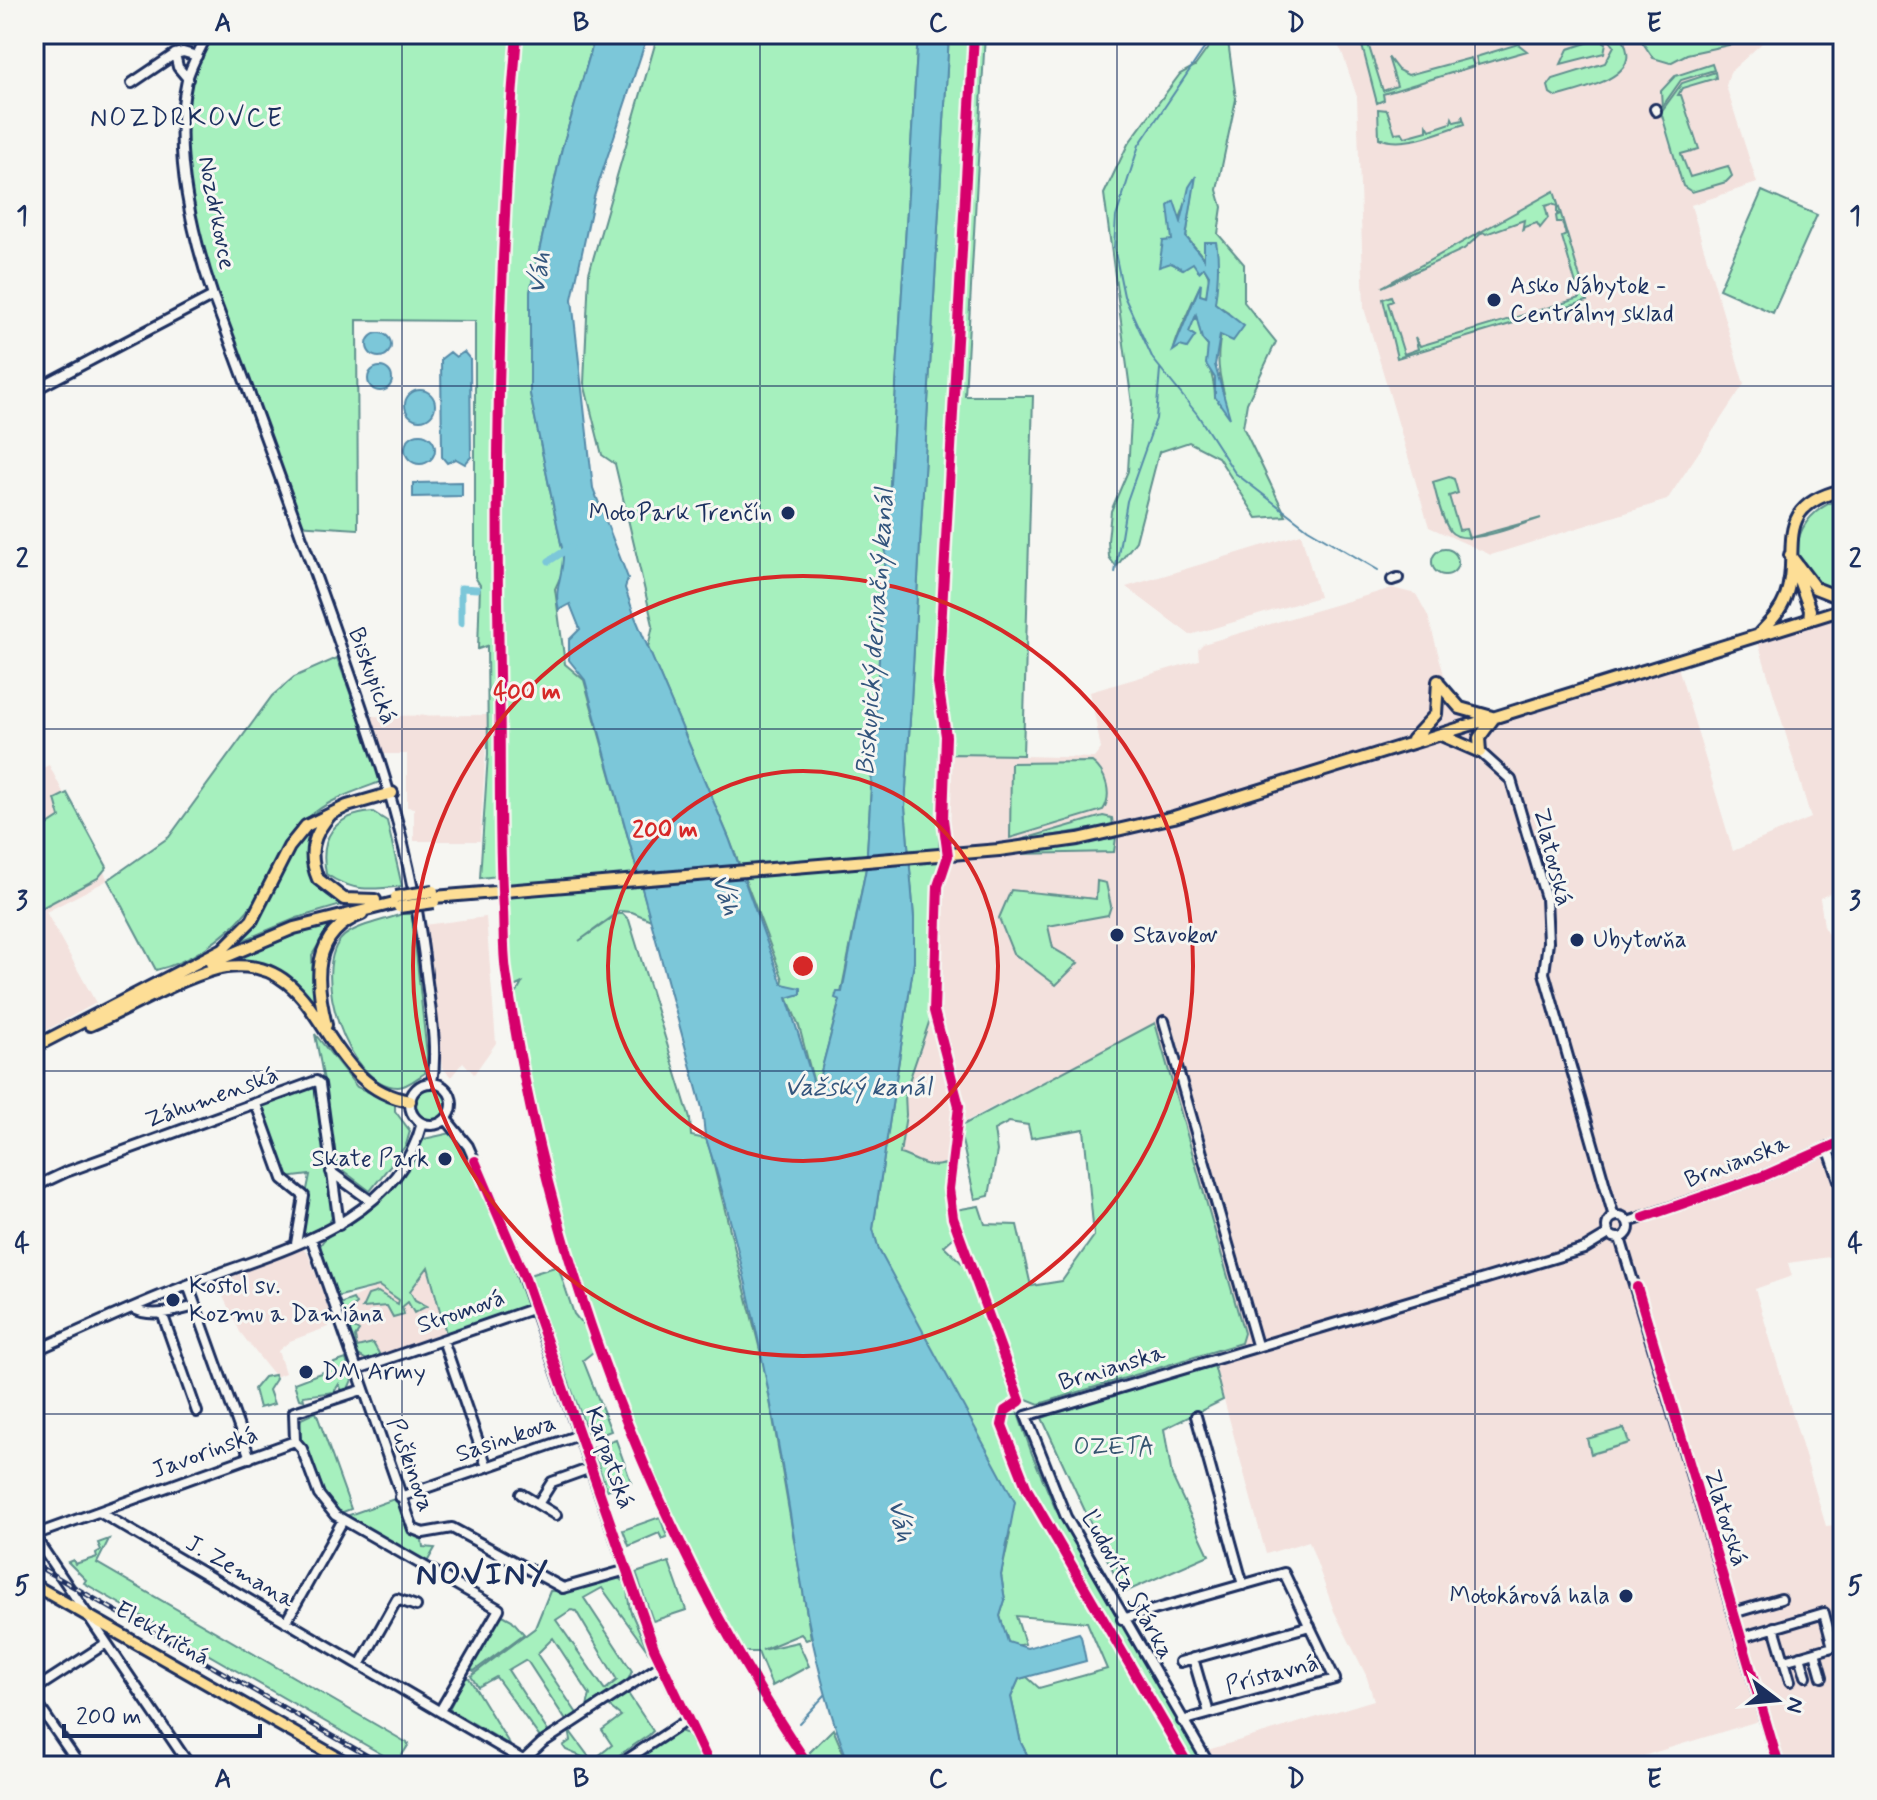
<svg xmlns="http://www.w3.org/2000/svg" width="1877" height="1800" viewBox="0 0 1877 1800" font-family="Mynerve,sans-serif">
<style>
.built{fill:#f3e1dd}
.green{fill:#a6f0be;stroke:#60908e;stroke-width:2;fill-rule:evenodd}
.water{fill:#7bc7d9;stroke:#558aa8;stroke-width:2}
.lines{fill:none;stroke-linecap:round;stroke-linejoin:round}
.stream{stroke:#558aa8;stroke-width:2}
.canal{stroke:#7bc7d9;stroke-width:7}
.minor-casing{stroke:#1b2f5e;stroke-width:14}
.major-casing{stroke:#1b2f5e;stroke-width:16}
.minor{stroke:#f6f6f2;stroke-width:8}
.major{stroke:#fdde96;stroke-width:10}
.rail-casing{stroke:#1b2f5e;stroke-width:5}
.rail{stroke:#f6f6f2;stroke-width:2;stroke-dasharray:6;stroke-linecap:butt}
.major-bridge-casing{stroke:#1b2f5e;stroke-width:16;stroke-linecap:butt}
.major-bridge{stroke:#fdde96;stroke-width:10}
.cycleway-casing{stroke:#f6f6f2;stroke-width:15}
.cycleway{stroke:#d6006c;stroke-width:10}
.grid{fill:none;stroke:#1b2f5e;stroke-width:2;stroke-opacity:0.55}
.ring{fill:none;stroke:#d62828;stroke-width:4}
.poi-dot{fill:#1b2f5e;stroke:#f6f6f2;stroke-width:3}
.labels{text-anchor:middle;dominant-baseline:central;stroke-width:6;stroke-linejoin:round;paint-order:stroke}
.street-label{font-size:24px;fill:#1b2f5e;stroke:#f6f6f2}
.poi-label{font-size:24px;fill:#1b2f5e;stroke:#f6f6f2;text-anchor:start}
.park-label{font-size:24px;fill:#375671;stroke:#f6f6f2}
.neighbourhood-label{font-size:26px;letter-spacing:2px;fill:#1b2f5e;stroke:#f6f6f2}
.water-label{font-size:26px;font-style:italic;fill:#33557d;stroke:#f6f6f2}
.district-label{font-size:32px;font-weight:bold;letter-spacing:2px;fill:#1b2f5e;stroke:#f6f6f2}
.centre{fill:#d62828;stroke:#f6f6f2;stroke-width:4}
.ring-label{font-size:24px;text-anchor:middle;font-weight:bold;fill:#d62828;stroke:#f6f6f2;stroke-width:6;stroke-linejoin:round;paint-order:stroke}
.neatline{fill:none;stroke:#1b2f5e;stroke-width:3}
.grid-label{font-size:26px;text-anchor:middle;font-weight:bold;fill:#1b2f5e}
</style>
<rect width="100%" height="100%" fill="#f6f6f2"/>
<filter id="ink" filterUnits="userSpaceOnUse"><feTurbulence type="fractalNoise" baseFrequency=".0125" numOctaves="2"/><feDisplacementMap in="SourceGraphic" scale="16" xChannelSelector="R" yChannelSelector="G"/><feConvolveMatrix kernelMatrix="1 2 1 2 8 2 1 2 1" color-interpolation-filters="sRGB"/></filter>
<g filter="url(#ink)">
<!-- built -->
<path class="built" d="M1330 34H1772L1730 72 1726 86 1757 183 1691 205 1744 384 1667 500 1491 555 1429 527 1364 308 1357 97 1342 52Z
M1301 534 1319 597 1190 635 1126 587Z
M1392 588 1416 594 1428 616 1450 697 1464 705 1493 710 1499 723 1678 667 1733 851 1811 818 1758 642 1843 613V887L1820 898 1824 926 1843 967V1133L1814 1145 1826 1158 1843 1207V1255L1788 1263 1792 1276 1755 1289 1826 1526 1843 1524V1766H1783L1768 1718 1610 1766H1207L1204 1751 1374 1700 1366 1675 1334 1611 1309 1541 1266 1554 1211 1352 1244 1333 1155 1023 955 1127 945 1164 937 1167 885 1153 905 1039 938 996 942 928 939 831 949 754 1094 758 1101 749 1090 692 1199 660 1198 649 1203 644Z
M488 715 480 841H414V808L407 807V754H384L370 716Z
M49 765 108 880 46 912 96 1003 34 1037V772Z
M486 917 496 1043 474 1074 463 1062 451 1077 442 1067 424 925Z
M303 1249 308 1254 333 1319 326 1321 328 1327 290 1341 278 1351 285 1373 275 1377 240 1332 216 1282Z
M427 1266 446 1333 367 1361 359 1359 339 1304 378 1286 402 1302Z"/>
<!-- green -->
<path class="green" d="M207 34H596L562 148 530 292V394L563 553 564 569 555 589 565 664 584 680 651 920 632 912 620 911 579 941 618 914H623L629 920 690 1119 691 1136 706 1139 710 1150 764 1366 811 1638 806 1640 801 1634 762 1650 798 1642 809 1666 772 1686 758 1652H744L737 1645C671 1521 615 1396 570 1263 545 1189 533 1109 517 1033L514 998 522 983 514 987 506 937 507 875 480 878 488 754 487 646 478 649 480 585 475 577V321L357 320 358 529 295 525 213 296 188 194 184 144 190 66Z
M658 34H918L866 868 841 993 836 995 840 999 816 1091 799 1026 787 997 796 994V988L782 984 783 979 729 838 648 648 653 625 615 464 602 455 584 383 589 273Z
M949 34H985L965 396H1033L1023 755 949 754 939 831 942 928 938 996 905 1093 906 1115 900 1154C915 1158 927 1170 945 1164L955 1236 944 1246 968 1269 1032 1454 1056 1510 1204 1751 1207 1766H1033L1021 1743 1011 1697 1019 1679 1027 1677 1039 1688 1107 1669 1087 1622 1016 1616 1025 1644 1014 1646 1008 1642 1000 1616 1005 1600 1001 1575 1010 1534 879 1250 873 1229 914 962V918L905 807Z
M1218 34H1227L1236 99 1217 190 1222 207 1218 234 1244 264V302L1276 342 1247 403 1243 427 1286 516 1257 518 1218 457 1189 442 1159 452 1136 541 1116 567 1109 557 1108 541 1111 511 1128 471 1132 404 1104 194 1128 144 1180 74 1195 66ZM1195 178 1186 237C1205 258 1220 274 1214 303L1228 312C1217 341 1215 363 1224 393L1215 397C1215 378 1206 365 1208 346L1202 339 1196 312 1189 332 1195 336 1174 350C1174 343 1195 295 1200 286V295L1205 297C1211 286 1211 277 1204 267L1200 271 1193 262 1183 269 1171 263 1172 240Z
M1359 34H1365L1383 91 1397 86 1388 57 1398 70 1408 75 1471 58 1474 66 1383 94 1384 100 1377 103Z
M1605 34H1621C1624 41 1629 51 1627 59 1623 81 1576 91 1556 97L1550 93 1548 86 1553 79 1605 63 1614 46Z
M1637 34 1719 37 1720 34H1742L1733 44 1687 54 1670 63 1653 58Z
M1599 39 1606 43 1604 53 1561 64 1568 49Z
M1518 44 1527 51 1478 65 1476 57Z
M1712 64 1714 70 1681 80 1662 107 1661 91 1675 76Z
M1715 72 1716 78 1682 88 1678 95H1681L1699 149 1681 154 1690 177 1728 166 1732 176 1726 182 1692 192 1683 186 1661 112 1682 83Z
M1378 109 1387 110 1395 133 1402 132 1405 137 1427 131V125L1430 130 1451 123 1452 118 1454 122 1463 120 1462 115 1465 124C1440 131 1405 149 1379 138Z
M1554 191 1587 301 1397 358 1383 299 1391 296 1393 301 1388 303 1404 354 1418 349 1415 337 1420 346 1580 298 1562 237 1566 235 1562 222H1557L1556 216 1560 214H1557V206L1552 204 1545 206 1548 218 1540 228 1537 223 1524 227 1522 232 1524 220 1486 234 1483 232 1464 249 1382 287Z
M1762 191 1817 215 1773 313 1719 289Z
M1449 477 1454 479 1458 493 1449 496 1459 530 1466 529 1469 538 1541 518C1521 524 1464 549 1450 531 1441 518 1437 497 1433 482Z
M1843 499V594C1836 591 1825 589 1819 585 1777 558 1802 507 1843 499Z
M1432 562a13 13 0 1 1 26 0a13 13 0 1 1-26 0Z
M337 658 383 781C356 791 328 799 307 819 280 845 270 883 247 911 224 939 190 962 156 970L108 880 169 837 272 696 294 677Z
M1092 762C1106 772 1113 795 1103 810L1010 838 1011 763Z
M67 793 107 867 98 878 34 912V834L60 817 55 799Z
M373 812 387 821 402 886C371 890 352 892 326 874 319 837 334 815 373 812Z
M1103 816 1112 818 1113 825 1010 843Z
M309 831C301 865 310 891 345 904L297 918 239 942C267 907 279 864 309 831Z
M1116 838 1114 852 1018 854Z
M1097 881 1106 883 1111 906 1108 915 1048 926 1053 948 1078 963 1056 985 1013 953 999 918 1011 890 1096 899Z
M402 914H412L427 1055 425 1073C417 1078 407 1087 398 1087 348 1088 308 967 344 936 357 925 386 920 402 914Z
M334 919 312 955 314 1001C286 971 272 963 231 961Z
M1155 1023 1244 1333 1241 1343 1039 1404 1024 1398 955 1210 979 1206 985 1224 1017 1225 1031 1286 1062 1281 1094 1236 1084 1129 1031 1138 1028 1125 1009 1122 994 1130 997 1151 989 1196 975 1199 959 1127Z
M315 1034 357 1087 395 1104V1111L410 1131 406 1145 370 1191 333 1163 324 1081Z
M414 1104a17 17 0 1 1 34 0a17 17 0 1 1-34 0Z
M316 1087 334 1215 327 1225 297 1238 310 1175 286 1178 259 1106Z
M451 1133 473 1166 528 1305 446 1333 428 1267 410 1291 415 1300 427 1306 414 1313 408 1302 402 1307 404 1314 393 1317 387 1306 362 1308 368 1295 378 1292 398 1304 399 1300 379 1286 336 1297 320 1246C327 1232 342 1230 355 1221 387 1199 402 1170 424 1139Z
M558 1266 574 1314 593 1337 597 1349 583 1360 611 1431 590 1439 529 1275Z
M353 1299 356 1304 347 1313 349 1325 359 1331 355 1337 357 1347 373 1343 381 1357 367 1360 355 1353 339 1304Z
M346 1359 352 1380 348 1389 342 1391 339 1384 334 1392 303 1396 304 1400 299 1399 294 1383 331 1369V1364Z
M1213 1361 1223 1400 1164 1429 1172 1476 1209 1555 1123 1593 1042 1418Z
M274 1375 276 1379 269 1390 274 1404 259 1408 254 1389 264 1377Z
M316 1412 351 1509 335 1515C320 1499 293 1440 301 1419Z
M1624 1428 1629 1443 1591 1454 1587 1439Z
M616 1440 631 1482 607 1490 592 1448Z
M394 1499 398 1501 408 1533 422 1540 423 1547 435 1548 426 1564 341 1518Z
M660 1517 667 1537 662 1539 659 1533 629 1546 623 1530Z
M109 1539 97 1563 409 1744 397 1763 84 1583 86 1580 68 1562 73 1560 75 1564 97 1557 96 1553 101 1550 98 1543Z
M669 1562 686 1610 653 1621 636 1573Z
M616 1576 626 1584 630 1610 649 1653 602 1588 584 1598 632 1671 626 1685 590 1709 587 1706 590 1695 553 1638 537 1654 578 1715 567 1722 528 1662 525 1660 508 1670 549 1733 541 1739 496 1677 478 1687 471 1676 535 1628 550 1591 577 1590ZM571 1610 576 1611 617 1680 605 1690 556 1620Z
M499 1613 512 1620 524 1634 474 1671 468 1668Z
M465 1678H469L510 1745 449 1709Z
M627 1692 653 1731 649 1735 603 1766 566 1750 563 1746 571 1740 569 1730 592 1761 612 1745 602 1730 621 1716 606 1704Z
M833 1729 849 1766H817L809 1753Z
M680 1731 691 1735 707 1766H623Z"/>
<!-- water -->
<path class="water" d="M596 34H648L594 197 572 299 593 488 628 578 625 588 635 617 729 838 782 984 801 988V994L787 998 816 1090 840 1000 835 998 837 992H842L866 868 918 34H949L905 807 914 918V962L873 1229 879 1250 1015 1502 1001 1575 1005 1600 1000 1616 1008 1642 1027 1648 1079 1633 1081 1636 1086 1661 1019 1679 1011 1697 1021 1743 1033 1766H850C813 1676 801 1579 785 1483 765 1367 742 1248 705 1135L702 1108 585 680 569 660V640L580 629 570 604 559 610C553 589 564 574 563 553L530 394V292L562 148Z
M1196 176 1186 237 1204 259V242H1216C1220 262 1218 282 1215 303L1244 326 1233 341 1220 335 1215 365 1230 418 1215 397V378L1206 364 1208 346 1202 339 1196 315 1189 332 1195 336 1187 348 1180 346 1173 351 1201 283 1200 295 1206 297 1209 275 1204 267 1199 272 1193 263 1183 269 1171 263 1159 267 1163 241 1172 240 1168 206 1174 201 1181 222 1189 187Z
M367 345a12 12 0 1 1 24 0a12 12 0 1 1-24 0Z
M450 352 456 357 464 352 470 359 471 457 465 464 456 459 447 463 442 457 441 359Z
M368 379a12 12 0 1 1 24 0a12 12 0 1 1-24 0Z
M405 405a15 15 0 1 1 30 0a15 15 0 1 1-30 0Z
M405 449a15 15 0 1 1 30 0a15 15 0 1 1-30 0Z
M462 482V496L413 497V483Z"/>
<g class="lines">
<!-- stream -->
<path class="stream" d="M1214 34 1139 145 1116 217 1114 248 1124 296 1153 359 1197 414 1235 473 1308 529 1378 570
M1115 573 1127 501 1156 419 1160 369
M799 1723 825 1695"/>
<!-- canal -->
<path class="canal" d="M549 561 571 547
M461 623V588L477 589"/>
<!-- minor casing -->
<g class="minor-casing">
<path id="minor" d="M207 34C201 49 191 64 187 80 172 148 191 231 213 296 254 404 293 513 332 622 375 744 412 844 426 974 430 1009 438 1047 432 1083
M188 79 178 67 175 54 183 52 197 56
M132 83 175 54
M1655 109 1656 111
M34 390 213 296
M1392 580 1398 578
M1480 752 1511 780 1546 898 1548 942 1544 973 1614 1217
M1164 1021 1257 1345
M410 1104a21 21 0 1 1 42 0a21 21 0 1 1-42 0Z
M256 1104 283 1179 304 1196 296 1244
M446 1119 468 1146 515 1254 654 1648 710 1766
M1828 1147 1843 1192
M331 1172 371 1201
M34 1187 66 1172 316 1081 320 1084 339 1225
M1607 1227a11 11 0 1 1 22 0a11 11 0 1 1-22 0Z
M1628 1222 1766 1175 1843 1141
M311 1238 413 1529 423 1533 452 1528 563 1588 627 1570
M1620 1238 1779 1766
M188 1285 250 1458
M133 1308C149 1319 178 1311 195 1306
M162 1313 197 1412
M443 1340 487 1467
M34 1351C83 1330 130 1307 180 1288 267 1253 395 1229 422 1123
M355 1370 535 1308
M1196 1416 1243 1585
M295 1441 302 1449 319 1495 335 1515 499 1609 440 1711
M521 1494 556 1515
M400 1497 579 1435
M538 1504 552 1482 591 1468
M101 1513 533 1766
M34 1535 295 1441 294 1412 362 1390
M34 1536 190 1766
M1733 1613 1781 1599
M1122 1619 1284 1573 1335 1679 1182 1721
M286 1622 343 1520
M1774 1627 1790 1681
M1740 1638 1824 1613 1833 1647
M1815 1652 1822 1677
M1800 1656 1806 1676
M1193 1658 1209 1713
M1784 1661 1843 1644
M1180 1662 1310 1626
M360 1665 397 1599 416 1606
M34 1690 105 1644
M34 1699 80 1766
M524 1760 542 1743 661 1665
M617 1766 687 1720
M1210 1766 1066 1517 1026 1416 1584 1249 1609 1234"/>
</g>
<!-- major casing -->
<g class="major-casing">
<path id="major" d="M1790 555 1815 588 1843 599
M1796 572 1810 610 1809 620
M1759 634C1768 624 1780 613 1785 599 1803 552 1768 507 1843 490
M1440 685 1460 708 1492 717
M1441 735 1480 752
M1412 740 1436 714 1438 681
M1480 752 1479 738 1493 719
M331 814C313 834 307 853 318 879L344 899 375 900
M434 897 999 850 1078 839 1174 817 1843 609
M211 963 294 928 398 902
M90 1025C128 1010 190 972 226 967 327 954 317 1087 410 1101
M326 1025C315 981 311 933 362 914
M34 1047 223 949 252 920 289 847 306 826 347 806 392 793
M34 1585 352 1766"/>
</g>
<!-- minor -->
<use href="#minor" class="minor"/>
<!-- major -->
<use href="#major" class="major"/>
<!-- rail casing -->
<g class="rail-casing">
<path id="rail" d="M34 1564 385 1766"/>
</g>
<!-- rail -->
<use href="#rail" class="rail"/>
<!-- major-bridge casing -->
<g class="major-bridge-casing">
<path id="major-bridge" d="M396 897 433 891
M399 907 434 902"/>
</g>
<!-- major-bridge -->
<use href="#major-bridge" class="major-bridge"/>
<!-- cycleway casing -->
<g class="cycleway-casing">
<path id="cycleway" d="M517 34C499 247 495 461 499 674 501 752 498 831 503 909 504 930 503 951 506 972 547 1255 648 1528 809 1766
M974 34 938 683 946 736 943 819 948 856 938 886 934 1011 959 1106 949 1189 953 1218 1020 1401 1005 1411 1002 1425 1027 1489 1189 1766
M475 1161 524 1276 654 1648 707 1759
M1644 1217 1766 1175 1843 1141
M1637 1287 1779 1766"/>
</g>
<!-- cycleway -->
<use href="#cycleway" class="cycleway"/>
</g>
</g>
<!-- grid -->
<path class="grid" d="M402 34V1766M760 34V1766M1117 34V1766M1475 34V1766M34 386H1843M34 729H1843M34 1071H1843M34 1414H1843"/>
<!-- distance rings -->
<g class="ring">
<circle cx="803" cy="966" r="195"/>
<circle cx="803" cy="966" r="390"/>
</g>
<!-- markers -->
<g class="poi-dot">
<circle cx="1494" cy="300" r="8"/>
<circle cx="788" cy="513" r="8"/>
<circle cx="1117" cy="935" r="8"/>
<circle cx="1577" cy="940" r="8"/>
<circle cx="445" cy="1159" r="8"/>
<circle cx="173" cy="1300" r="8"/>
<circle cx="306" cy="1372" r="8"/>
<circle cx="1626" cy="1596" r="8"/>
</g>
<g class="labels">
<!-- street labels -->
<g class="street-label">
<text transform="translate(216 213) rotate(79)">Nozdrkovce</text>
<text transform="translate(372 676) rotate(70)">Biskupická</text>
<text transform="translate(1552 857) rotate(76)">Zlatovská</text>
<text transform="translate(212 1098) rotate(-20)">Záhumenská</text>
<text transform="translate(1737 1162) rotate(-21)">Brnianska</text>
<text transform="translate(461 1312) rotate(-19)">Stromová</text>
<text transform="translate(1112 1368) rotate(-17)">Brnianska</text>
<text transform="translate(506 1439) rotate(-19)">Sasinkova</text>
<text transform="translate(205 1453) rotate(-20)">Javorinská</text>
<text transform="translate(609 1458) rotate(71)">Karpatská</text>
<text transform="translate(410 1465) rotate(70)">Puškinova</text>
<text transform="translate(1725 1518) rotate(73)">Zlatovská</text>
<text transform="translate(240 1572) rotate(30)">J. Zemana</text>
<text transform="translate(1127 1585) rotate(61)">Ľudovíta Stárka</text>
<text transform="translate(162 1634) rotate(30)">Električná</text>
<text transform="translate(1272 1675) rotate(-15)">Prístavná</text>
</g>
<!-- poi labels -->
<g class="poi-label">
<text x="1510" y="286">Asko Nábytok -<tspan x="1510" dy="28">Centrálny sklad</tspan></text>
<text x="772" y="513" text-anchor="end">MotoPark Trenčín</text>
<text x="1133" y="935">Stavokov</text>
<text x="1593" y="940">Ubytovňa</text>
<text x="429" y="1159" text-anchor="end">Skate Park</text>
<text x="189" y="1286">Kostol sv.<tspan x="189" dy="28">Kozmu a Damiána</tspan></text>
<text x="322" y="1372">DM Army</text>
<text x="1610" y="1596" text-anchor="end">Motokárová hala</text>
</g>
<!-- park labels -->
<g class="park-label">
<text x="1114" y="1447">OZETA</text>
</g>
<!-- neighbourhood labels -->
<g class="neighbourhood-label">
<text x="187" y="119">NOZDRKOVCE</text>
</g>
<!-- water labels -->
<g class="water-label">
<text transform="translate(540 273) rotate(-81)">Váh</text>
<text transform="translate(876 632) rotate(-86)">Biskupický derivačný kanál</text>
<text transform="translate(725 895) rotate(73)">Váh</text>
<text x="858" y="1088">Važský kanál</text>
<text transform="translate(900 1521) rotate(78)">Váh</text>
</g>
<!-- district labels -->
<g class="district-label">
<text x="483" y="1575">NOVINY</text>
</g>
</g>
<circle cx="803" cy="966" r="12" class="centre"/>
<g class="ring-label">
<text x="527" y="699">400 m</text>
<text x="665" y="837">200 m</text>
</g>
<!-- margin -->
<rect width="1877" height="1800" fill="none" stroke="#f6f6f2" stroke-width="88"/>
<!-- north arrow -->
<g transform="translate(1777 1700) rotate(106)" stroke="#f6f6f2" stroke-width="6" paint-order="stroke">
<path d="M0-6L14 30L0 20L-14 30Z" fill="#1b2f5e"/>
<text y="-12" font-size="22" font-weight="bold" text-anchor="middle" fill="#1b2f5e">N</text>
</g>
<!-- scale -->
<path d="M64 1724v12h196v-12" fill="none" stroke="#1b2f5e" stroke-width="4"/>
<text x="76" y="1724" font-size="24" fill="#1b2f5e" stroke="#f6f6f2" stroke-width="6" paint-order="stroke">200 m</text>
<rect x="44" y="44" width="1789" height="1712" class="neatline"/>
<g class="grid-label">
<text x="223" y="31">A</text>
<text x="581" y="31">B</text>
<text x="938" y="31">C</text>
<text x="1296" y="31">D</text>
<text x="1654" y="31">E</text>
<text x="22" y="224">1</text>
<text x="1855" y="224">1</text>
<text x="22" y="567">2</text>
<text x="1855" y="567">2</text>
<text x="22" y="909">3</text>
<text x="1855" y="909">3</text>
<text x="22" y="1252">4</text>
<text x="1855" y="1252">4</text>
<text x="22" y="1594">5</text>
<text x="1855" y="1594">5</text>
<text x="223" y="1787">A</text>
<text x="581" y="1787">B</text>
<text x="938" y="1787">C</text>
<text x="1296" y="1787">D</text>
<text x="1654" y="1787">E</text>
</g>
</svg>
